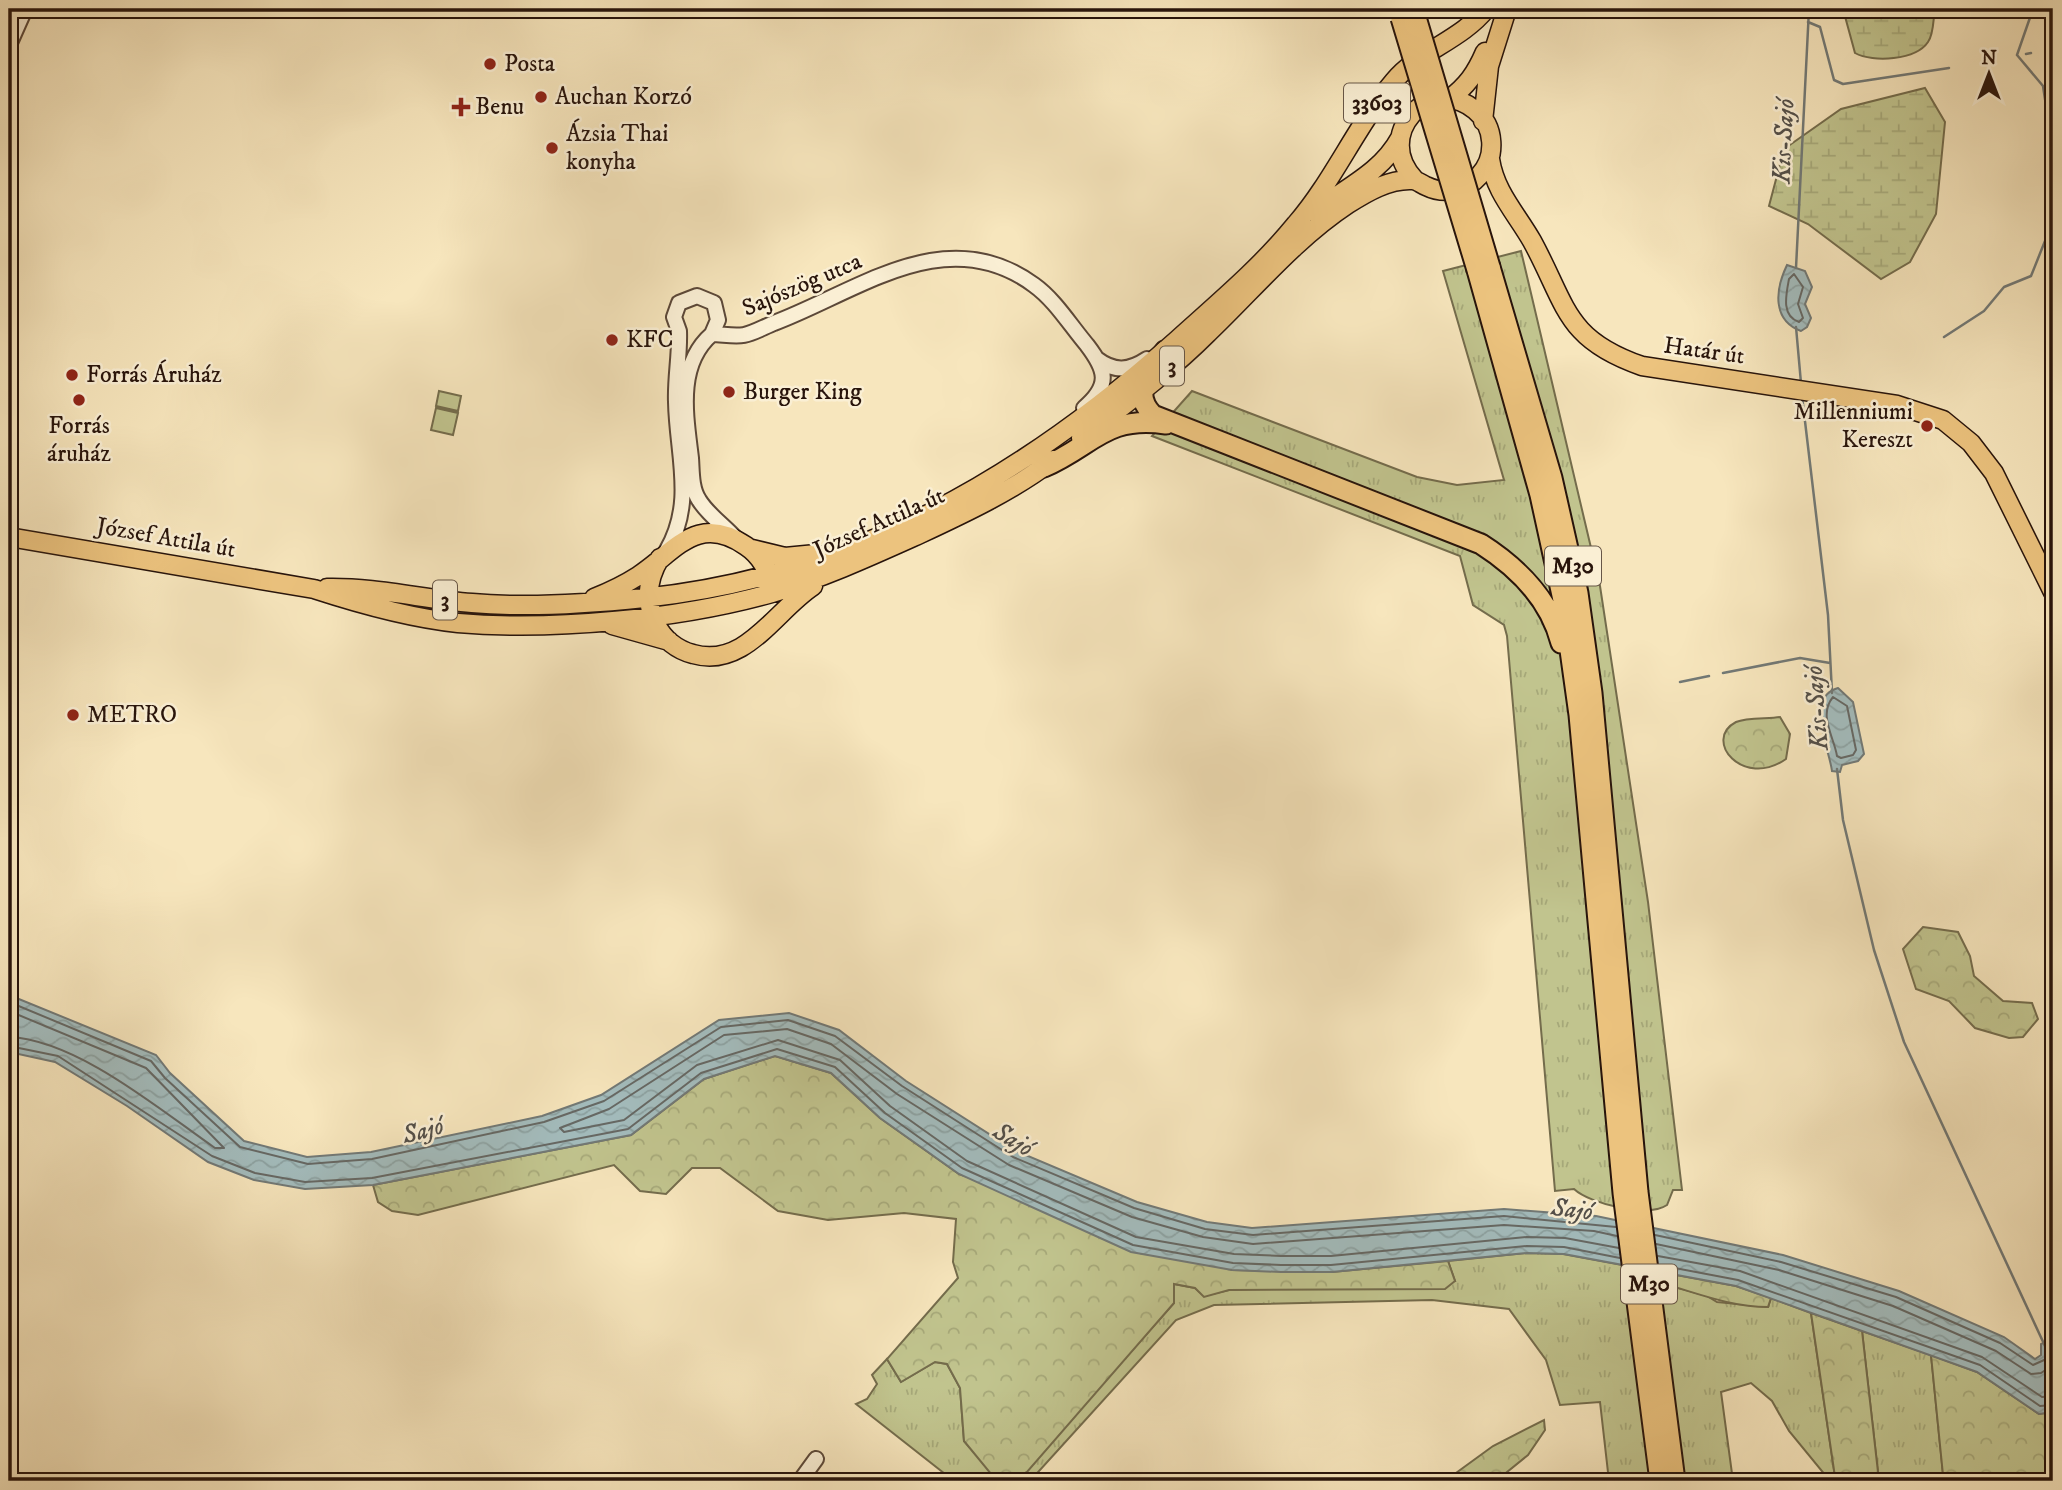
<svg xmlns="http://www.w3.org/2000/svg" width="2062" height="1490" viewBox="0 0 2062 1490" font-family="'IM FELL DW Pica',serif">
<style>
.grass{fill:url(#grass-tufts);stroke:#746c4c;stroke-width:2}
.forest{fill:url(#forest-crowns);stroke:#746c4c;stroke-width:2}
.wetland{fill:url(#wetland-marsh);stroke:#746c4c;stroke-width:2}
.garden{fill:#c1c48e;stroke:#746c4c;stroke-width:2}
.water{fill:url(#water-waves);stroke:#727976;stroke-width:2}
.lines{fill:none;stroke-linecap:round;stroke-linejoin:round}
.shore{stroke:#666864;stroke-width:2}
.stream{stroke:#727976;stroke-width:2.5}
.minor-casing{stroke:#5c4838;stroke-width:18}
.major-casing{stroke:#28140b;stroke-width:21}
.highway-casing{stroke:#28140b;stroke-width:23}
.minor{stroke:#faefd4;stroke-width:14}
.major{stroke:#ecc37e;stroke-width:18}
.highway{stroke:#ecc37e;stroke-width:19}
.highway-bridge-casing{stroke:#28140b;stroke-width:23;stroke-linecap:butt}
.highway-bridge{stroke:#ecc37e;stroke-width:19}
.poi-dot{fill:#8f2418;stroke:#faefd4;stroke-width:2.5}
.labels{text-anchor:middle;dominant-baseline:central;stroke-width:5;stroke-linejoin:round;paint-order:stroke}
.shield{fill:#faefd4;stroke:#675647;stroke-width:2}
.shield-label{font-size:23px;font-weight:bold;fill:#28140b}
.poi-label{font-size:24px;fill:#28140b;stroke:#faefd4;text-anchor:start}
.street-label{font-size:24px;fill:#28140b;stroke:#faefd4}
.water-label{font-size:26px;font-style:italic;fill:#534f49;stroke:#faefd4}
</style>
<defs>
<pattern id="grass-tufts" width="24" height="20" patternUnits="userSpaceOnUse" patternTransform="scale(1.75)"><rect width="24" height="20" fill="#c1c48e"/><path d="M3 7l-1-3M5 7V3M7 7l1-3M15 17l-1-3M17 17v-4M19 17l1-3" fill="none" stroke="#a6a879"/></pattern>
<pattern id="forest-crowns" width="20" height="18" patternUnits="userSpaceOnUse" patternTransform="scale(1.75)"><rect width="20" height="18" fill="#c1c48e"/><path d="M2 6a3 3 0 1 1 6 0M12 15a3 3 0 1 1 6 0" fill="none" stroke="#a6a879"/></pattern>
<pattern id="wetland-marsh" width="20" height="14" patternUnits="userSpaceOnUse" patternTransform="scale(1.75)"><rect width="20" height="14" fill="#c1c48e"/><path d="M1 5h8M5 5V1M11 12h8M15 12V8" fill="none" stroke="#a6a879"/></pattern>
<pattern id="water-waves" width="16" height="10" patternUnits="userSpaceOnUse" patternTransform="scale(1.75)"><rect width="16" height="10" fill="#a3bcbd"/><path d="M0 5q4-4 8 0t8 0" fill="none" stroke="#8ca1a1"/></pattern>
</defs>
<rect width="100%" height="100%" fill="#f7e6bd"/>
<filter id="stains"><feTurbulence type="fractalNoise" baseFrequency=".00286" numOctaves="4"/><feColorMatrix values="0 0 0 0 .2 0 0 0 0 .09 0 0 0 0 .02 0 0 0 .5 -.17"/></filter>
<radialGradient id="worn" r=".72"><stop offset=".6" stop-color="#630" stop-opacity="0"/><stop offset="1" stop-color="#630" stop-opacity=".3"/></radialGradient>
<!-- grass -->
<path class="grass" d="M1521 251 1600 586 1648 902 1682 1190H1673L1667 1205C1648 1218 1590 1204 1574 1189L1555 1191 1507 636 1504 625 1473 605 1460 556 1152 436 1192 391 1417 477 1457 485 1504 480 1443 271Z
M1527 1253 1563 1254 1660 1272 1661 1283 1707 1296 1717 1302 1768 1307 1771 1298 1811 1313 1835 1477 1840 1481H1830L1789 1431 1772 1401 1751 1383 1721 1392 1733 1481H1609L1600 1402 1560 1405 1546 1360 1509 1309 1432 1300 1214 1305 1176 1320 1030 1481H1013L1018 1479 1174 1303V1284L1195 1288 1204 1296 1229 1290 1455 1281 1448 1261Z
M1862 1331 1931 1355 1943 1474 1948 1481H1879Z
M887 1359 901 1382 935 1362 947 1364 960 1388 964 1441 997 1478 1010 1481H954L856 1404 867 1399 877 1384 872 1375Z"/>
<!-- forest -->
<path class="forest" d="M1780 717 1790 734 1786 759C1743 789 1702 740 1736 722 1747 717 1768 719 1780 717Z
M1923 927 1958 932 1970 956 1974 976 2003 1001 2032 1003 2038 1019 2023 1037 2009 1038 1975 1028 1949 1001 1916 989 1903 949Z
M775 1056 831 1073 880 1118 959 1174 1232 1270 1332 1272 1448 1261 1455 1281 1445 1289 1229 1290 1204 1297 1195 1288 1174 1284V1303L1027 1472 1010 1481 991 1474 964 1441 960 1388 947 1364 935 1362 901 1382 887 1359 958 1278 953 1262 956 1219 904 1213 828 1220 778 1211 720 1168H692L666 1194 640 1191 614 1165 418 1215 392 1211 378 1202 373 1185 631 1135 704 1079Z
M1660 1272 1736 1286 1771 1298 1768 1307C1730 1307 1697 1293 1661 1283Z
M1811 1313 1862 1331 1879 1481H1840L1835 1477Z
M1931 1355 1977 1372 2039 1414 2053 1412V1481H1948L1943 1475Z
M1544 1420 1545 1430 1528 1455 1496 1481H1445L1493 1446Z"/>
<!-- wetland -->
<path class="wetland" d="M1843 9H1935C1933 19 1934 34 1928 42 1916 60 1873 63 1855 53Z
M1925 88 1945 122 1936 214 1910 262 1881 279 1808 224 1769 206 1784 149 1841 109Z"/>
<!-- garden -->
<path class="garden" d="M439 391 461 396 458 411 436 406Z
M436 408 458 413 453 435 431 430Z"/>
<!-- water -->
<path class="water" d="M1787 265 1805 271 1812 287 1805 304 1811 318 1807 327 1801 331C1772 320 1775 290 1787 265Z
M1838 688 1853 702 1864 754 1858 761 1842 765 1840 772 1832 771C1829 747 1804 698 1838 688Z
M9 995 156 1055 170 1073 244 1141 307 1157 371 1152 542 1116 601 1095 719 1020 789 1013 839 1030 906 1081 1016 1151 1137 1202 1207 1222 1252 1228 1504 1209 1596 1216 1783 1255 1899 1291 2004 1337 2035 1359 2041 1355V1344L2047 1341 2053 1356V1412L2039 1414 1977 1372 1736 1286 1564 1254 1527 1253 1332 1272H1281L1232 1270 1131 1252 959 1174 880 1118 831 1073 775 1056 704 1079 631 1135 373 1185 305 1189 254 1180 208 1162 127 1106 55 1062 9 1052Z"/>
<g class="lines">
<!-- shore -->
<path class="shore" d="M1794 274 1803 287 1798 304 1803 318 1799 322C1781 316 1786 295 1789 279Z
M1833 697 1847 706 1856 750 1853 755 1841 758 1837 756C1834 737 1818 715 1833 697Z
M9 1002 151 1061 165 1078 240 1147 308 1164 372 1159 544 1122 604 1101 721 1027 788 1020 835 1036 902 1086 1013 1157 1134 1208 1205 1229 1253 1235 1504 1216 1616 1227
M9 1011 146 1068 224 1148H215C159 1109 77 1040 9 1037
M9 1046 58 1056 212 1156 255 1173 305 1182 372 1178 628 1129 701 1073 777 1049 835 1067 885 1113 962 1168 1133 1245 1233 1263 1281 1265H1331L1527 1246 1564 1247 1620 1258
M1655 1235 1781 1262 1896 1297 2000 1343 2033 1365 2053 1356
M1617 1236 1594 1231 1504 1225 1253 1244 1203 1237 1132 1217 1009 1165 897 1094 831 1044 787 1029 724 1035 609 1109 560 1128 564 1132 624 1120 697 1065 778 1040 840 1060 890 1106 967 1161 1136 1237 1234 1254 1281 1256H1331L1527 1237 1565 1238 1619 1248
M1656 1244 1779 1270 1893 1306 1996 1351 2031 1374 2041 1373 2053 1365
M1658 1256 1740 1271 1982 1357 2042 1397 2053 1396
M1659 1265 1738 1280 1980 1365 2040 1406 2053 1405"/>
<!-- stream -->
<path class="stream" d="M1808 22 1820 27 1834 80 1843 84 1949 68
M2026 54 2031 53
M2017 55 2043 86 2053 151
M2017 55 2033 9
M1796 268 1809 9
M1796 327 1801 383
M1944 337 1984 311 2004 287 2031 276 2053 221
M1802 396 1828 615 1832 693
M1723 673 1800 658 1830 663
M1680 682 1709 676
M1837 769 1843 820 1874 950 1904 1042 2045 1346"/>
<!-- minor casing -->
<g class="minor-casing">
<path id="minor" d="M9 45 25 9
M1097 359C1114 372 1129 371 1147 359
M737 540C726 527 708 515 699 500 691 488 692 471 691 458 686 416 676 365 712 334 722 334 734 337 744 335 754 333 764 327 774 323 857 292 946 220 1034 285 1055 300 1070 325 1087 345 1106 370 1111 385 1084 408
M667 550C695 502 677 455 676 402 675 378 680 355 679 331L674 317 679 303 697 296 714 303 718 320 712 334
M800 1481 816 1459"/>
</g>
<!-- major casing -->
<g class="major-casing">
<path id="major" d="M1448 100C1467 86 1476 73 1485 52
M1483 121 1489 66 1507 9
M1490 159C1495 192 1516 213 1532 241 1567 305 1564 339 1642 366L1897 405 1943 420 1971 443 1994 473 2053 592
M1314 212C1345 188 1381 173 1400 138
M1081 438C1124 405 1169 372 1208 333 1254 289 1295 239 1348 204 1367 192 1389 179 1412 180 1417 180 1421 184 1426 186 1444 195 1466 191 1479 176 1497 157 1495 126 1475 110 1429 73 1372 136 1415 180
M9 537 314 589C360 604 409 618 458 623 553 631 680 619 772 593 823 578 871 556 920 534 965 513 1014 490 1053 460
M752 549 785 557 816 554
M660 558C647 579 645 602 656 624 663 639 677 650 693 654 745 669 775 611 813 586
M327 588C376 587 423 599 472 603 529 608 587 604 644 598 854 576 1022 478 1177 340 1218 303 1261 267 1296 224 1334 180 1356 126 1394 81 1419 51 1461 40 1486 9
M594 598C609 592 624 585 638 576 675 552 697 512 746 546 761 556 768 569 771 586
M612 625 669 641"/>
</g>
<!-- highway casing -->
<g class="highway-casing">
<path id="highway" d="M1490 267 1552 478 1578 593 1592 693 1638 1192 1675 1481
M1477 270 1540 495 1563 600 1579 715 1623 1193 1660 1481
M1165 351C1150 370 1130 393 1153 415L1481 544C1517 567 1550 600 1561 643
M1044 467C1093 446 1105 415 1166 424"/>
</g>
<!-- minor -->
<use href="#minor" class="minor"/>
<!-- major -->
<use href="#major" class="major"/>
<!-- highway -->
<use href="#highway" class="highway"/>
<!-- highway-bridge casing -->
<g class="highway-bridge-casing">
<path id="highway-bridge" d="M1415 14 1490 267
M1401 18 1477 270"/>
</g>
<!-- highway-bridge -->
<use href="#highway-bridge" class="highway-bridge"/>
</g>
<!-- markers -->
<g class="poi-dot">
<circle cx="490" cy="64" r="7"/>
<circle cx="541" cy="97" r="7"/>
<path d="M457.5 96.5h7v7h7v7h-7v7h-7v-7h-7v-7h7z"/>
<circle cx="552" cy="148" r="7"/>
<circle cx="612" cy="340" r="7"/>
<circle cx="72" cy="375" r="7"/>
<circle cx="729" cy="392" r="7"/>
<circle cx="79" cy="400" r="7"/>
<circle cx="1927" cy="426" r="7"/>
<circle cx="73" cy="715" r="7"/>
</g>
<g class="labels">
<!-- shield labels -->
<g class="shield">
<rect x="1344" y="83.5" width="66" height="39" rx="5"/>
<rect x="1160" y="346.5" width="24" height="39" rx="5"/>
<rect x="1545" y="546.5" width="56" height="39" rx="5"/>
<rect x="433" y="580.5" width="24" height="39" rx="5"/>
<rect x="1621" y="1264.5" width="56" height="39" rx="5"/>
</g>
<g class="shield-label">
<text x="1377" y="103">33603</text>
<text x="1172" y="366">3</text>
<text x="1573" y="566">M30</text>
<text x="445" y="600">3</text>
<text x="1649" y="1284">M30</text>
</g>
<!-- poi labels -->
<g class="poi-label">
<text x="504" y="64">Posta</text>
<text x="555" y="97">Auchan Korzó</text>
<text x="475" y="107">Benu</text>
<text x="566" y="134">Ázsia Thai<tspan x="566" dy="28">konyha</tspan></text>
<text x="626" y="340">KFC</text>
<text x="86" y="375">Forrás Áruház</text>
<text x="743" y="392">Burger King</text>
<text x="1913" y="412" text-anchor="end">Millenniumi<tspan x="1913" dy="28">Kereszt</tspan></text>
<text x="79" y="426" text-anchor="middle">Forrás<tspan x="79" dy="28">áruház</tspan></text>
<text x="87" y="715">METRO</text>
</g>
<!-- street labels -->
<g class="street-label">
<text transform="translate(802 285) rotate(-23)">Sajószög utca</text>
<text transform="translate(1704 351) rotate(8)">Határ út</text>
<text transform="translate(879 523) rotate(-24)">József Attila út</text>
<text transform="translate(166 538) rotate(10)">József Attila út</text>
</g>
<!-- water labels -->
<g class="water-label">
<text transform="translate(1784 141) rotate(-87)">Kis-Sajó</text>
<text transform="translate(1817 708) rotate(-94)">Kis-Sajó</text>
<text transform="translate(423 1131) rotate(-15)">Sajó</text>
<text transform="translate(1013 1140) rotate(31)">Sajó</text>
<text transform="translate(1572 1210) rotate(7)">Sajó</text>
</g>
</g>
<!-- margin -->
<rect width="2062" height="1490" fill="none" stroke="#f7e6bd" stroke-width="35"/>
<rect x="10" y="10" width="2041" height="1469" fill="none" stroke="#28140b" stroke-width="3.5"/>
<rect x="18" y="18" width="2027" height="1455" fill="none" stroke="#28140b" stroke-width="2"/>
<!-- north arrow -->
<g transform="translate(1989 74)" stroke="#faefd4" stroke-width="5" paint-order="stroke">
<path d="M0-5L12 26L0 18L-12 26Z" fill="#28140b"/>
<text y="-10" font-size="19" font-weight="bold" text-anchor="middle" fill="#28140b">N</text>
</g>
<rect width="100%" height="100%" filter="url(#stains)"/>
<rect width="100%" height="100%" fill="url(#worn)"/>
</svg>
